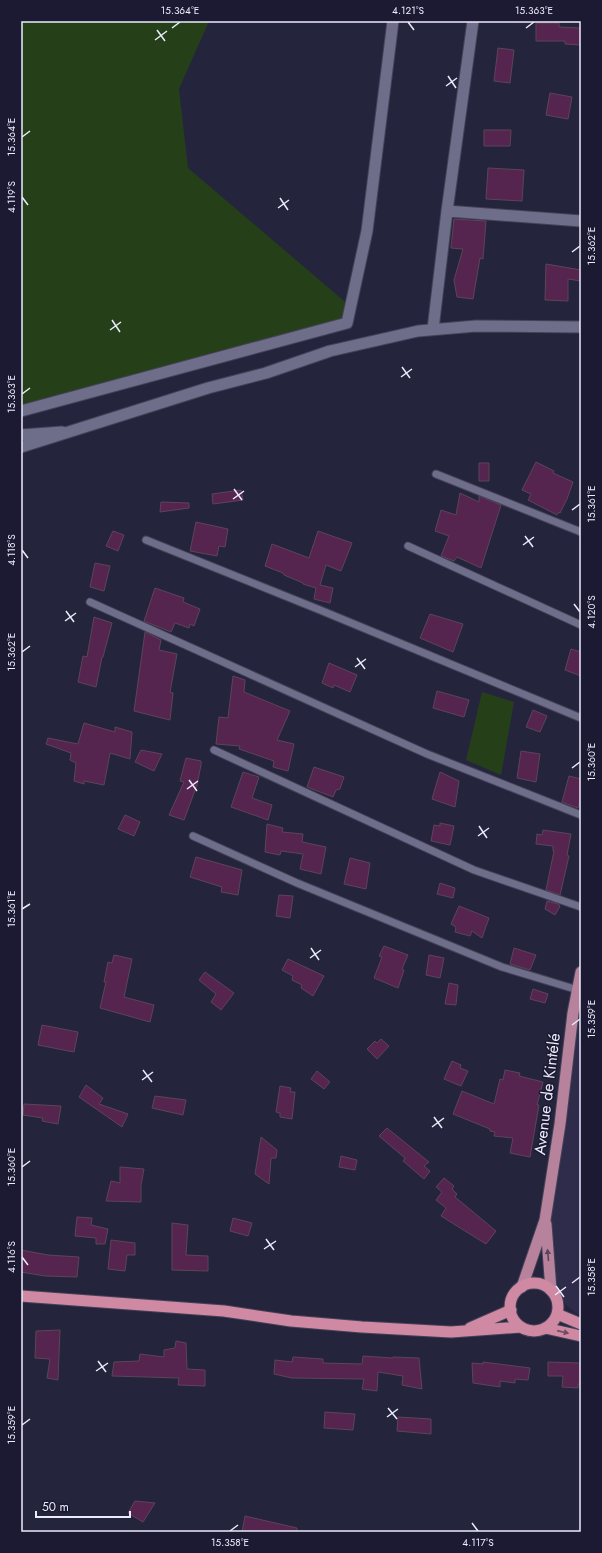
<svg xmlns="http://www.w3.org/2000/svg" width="602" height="1553" viewBox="0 0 602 1553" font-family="Jost,sans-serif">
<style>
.built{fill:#2e2b4b}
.green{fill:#254018}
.building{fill:#552550;stroke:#5c4459}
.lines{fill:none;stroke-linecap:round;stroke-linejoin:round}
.service-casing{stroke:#444257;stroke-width:9}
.minor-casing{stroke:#444257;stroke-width:13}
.tertiary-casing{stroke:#444257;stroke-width:13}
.primary-casing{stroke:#444257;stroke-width:13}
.trunk-casing{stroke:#444257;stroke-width:13}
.service{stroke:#6e6d8a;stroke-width:7}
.minor{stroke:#6e6d8a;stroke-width:11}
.tertiary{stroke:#6e6d8a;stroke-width:11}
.primary{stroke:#b7829c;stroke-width:11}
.trunk{stroke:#d089a2;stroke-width:11}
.oneway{fill:#5a445c}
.oneway2{fill:#6d4c64}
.ticks{fill:none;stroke:#ebebfc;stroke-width:1.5}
.labels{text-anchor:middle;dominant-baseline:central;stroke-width:3;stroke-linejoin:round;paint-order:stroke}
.street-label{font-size:16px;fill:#ebebfc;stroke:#1c1a32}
.neatline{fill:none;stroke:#ebebfc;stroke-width:1.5}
.ticks-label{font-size:10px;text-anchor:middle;fill:#ebebfc}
</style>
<rect width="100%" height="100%" fill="#25243d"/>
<!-- built -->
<path class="built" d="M575 1016 581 1018V1317L566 1305 555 1290 549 1224Z"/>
<!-- green -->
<path class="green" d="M21 21H209L179 89 188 168 350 306 347 323 21 414Z
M482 692 514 702 501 775 466 760Z"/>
<!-- building -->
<path class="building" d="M536 23H559V27L581 28V45L565 44V41H536Z
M498 48 514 50 510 83 494 81Z
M550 93 572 97 568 119 546 115Z
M484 130H511L510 146H484Z
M488 168 524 170 522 201 486 199Z
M454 219 486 221 483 259 480 258 473 299 457 297 454 280 463 249 451 248Z
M546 264 581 270V281L568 279V301L545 300Z
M536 462 554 471 553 473 573 482 567 499 560 513 559 512 557 515 528 500 531 494 522 490Z
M479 463H489V481H479Z
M241 490 243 500 213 504 212 494Z
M460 493 479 502V496L501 505 481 568 457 557 454 561 441 556 449 536 435 531 441 510 456 515Z
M161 502 189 503V508L160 512Z
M196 522 228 529 225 547 219 546 217 556 190 551Z
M113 531 124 535 118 551 106 546Z
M318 531 352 543 341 571 326 565 320 585 333 588 330 603 314 599 316 588 303 584V583L284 575 283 573 265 566 272 544 309 558Z
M95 563 110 566 104 591 90 587Z
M155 588 184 598 183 602 200 609 194 626 190 624 189 628 175 623 171 632 144 621Z
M430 614 463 624 453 652 420 638Z
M94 617 112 623 103 657H102L96 687 78 682 83 656 87 657Z
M145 632 161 640 159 650 177 654 170 692 173 693 170 720 134 711Z
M571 649 581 652V676L565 670Z
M329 663 357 675 350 692 334 685 333 688 322 683Z
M233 676 245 680 244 692 290 711 277 740 294 744 288 771 273 767 274 761 239 749 240 746 216 744 219 717 228 718Z
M437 691 469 700 464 717 433 708Z
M533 710 547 716 540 732 526 727Z
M84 723 115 732V727L132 732 130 759 110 753 104 785 84 781V784L74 781 76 763 70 760 71 753 46 744 48 738 78 744Z
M141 750 162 754 154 771 135 762Z
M521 751 540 754 536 782 517 778Z
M186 758 201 761V765L197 785 184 820 169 815 184 782 180 781Z
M314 767 344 777 340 789 336 790 333 797 307 787Z
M243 772 259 777 252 798 272 805 268 820 231 807Z
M440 772 459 781 455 807 432 799Z
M569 776 581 779V797L578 808 562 802Z
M125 815 140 822 134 836 118 829Z
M440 823 454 826 450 845 431 841 434 825 440 826Z
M267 824 283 828 282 832 303 834 302 842 326 847 321 874 300 869 303 854 281 851 280 855 265 852Z
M543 830 571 834 567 855 569 856 560 895 546 890 554 851H553V846L536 844 537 834 542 835Z
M196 857 242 870 238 895 221 892 222 887 190 877Z
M350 858 370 863 366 889 344 884Z
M440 883 455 888 453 898 437 894Z
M279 895 293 896 290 918 276 916Z
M547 901 558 904 560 906 555 915 545 909Z
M459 906 489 918 482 938 472 931 470 936 455 932 456 927 451 924Z
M384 946 408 955 402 969 404 970 398 988 374 978 382 957 379 956Z
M514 948 536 955 530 970 510 964Z
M114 955 132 959 124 997 154 1005 150 1022 100 1008 106 982H104L108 962 112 963Z
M429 955 444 958 440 978 426 975Z
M288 959 324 976 313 996 301 988 302 985 292 980 293 976 282 970Z
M205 972 234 993 221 1010 211 1002 216 994 199 980Z
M449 983 458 985 456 1005 445 1004Z
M533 989 548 994 545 1003 530 999Z
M42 1025 78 1032 74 1052 38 1045Z
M381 1039 389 1046 377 1059 367 1049 375 1041 377 1043Z
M452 1061 461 1065 460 1068 468 1071 461 1086 444 1079Z
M505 1070 520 1073 519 1076 543 1082 537 1105H539L530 1157 510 1153 513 1138 494 1136 495 1132 490 1131V1129L453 1114 462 1091 494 1104 500 1079 503 1080Z
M317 1071 330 1082 324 1089 311 1079Z
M86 1085 103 1098 99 1104 128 1114 122 1127 79 1097Z
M280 1086 291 1088 290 1092H295L292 1119 280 1117V1113L276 1112Z
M155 1096 186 1100 183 1115 152 1108Z
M24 1104 61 1106 58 1124 42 1121 43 1118 23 1115Z
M387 1128 429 1162 424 1166 430 1171 424 1179 403 1161 405 1158 379 1136Z
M261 1137 277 1150 276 1158H271L269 1184 255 1174Z
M341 1156 357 1160 355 1170 339 1167Z
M120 1167 144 1169 141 1185V1202L106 1201 111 1181 120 1183Z
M444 1178 454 1186 452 1189 457 1194 455 1197 496 1231 486 1244 441 1216 446 1208 436 1200 442 1192 436 1187Z
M77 1217 92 1218 91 1225 108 1229 105 1244H96V1238L75 1236Z
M233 1218 252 1223 248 1236 230 1231Z
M172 1223 188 1225 186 1255 208 1256V1271L172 1270Z
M111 1240 135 1243V1255H127L125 1271 108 1269Z
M21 1250 48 1255 79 1257 77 1277 45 1276 21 1272Z
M60 1330 58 1380 47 1378 50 1359 35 1358 36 1331Z
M176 1341 186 1343 187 1369 205 1370V1386L178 1385 179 1378 112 1376 114 1362 139 1361 140 1354 164 1357V1350L175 1348Z
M363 1356 393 1358V1357L419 1358 422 1389 402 1385 403 1376 378 1372 377 1391 362 1389 364 1379 292 1378 274 1374 275 1360 292 1362 293 1357 323 1359V1363L362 1364Z
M483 1362 530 1368 528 1380 515 1379V1383L500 1381V1387L473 1383 472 1363 483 1364Z
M548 1362 581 1363V1384H578V1388L562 1387 563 1376H548Z
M325 1412 355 1414 353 1430 324 1428Z
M398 1417 431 1419V1434L397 1431Z
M135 1501 155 1503 143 1522 128 1513Z
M245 1516 297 1528V1532H242Z"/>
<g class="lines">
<!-- service casing -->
<g class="service-casing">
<path id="service" d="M436 474 581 532
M146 540 320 610 581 718
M408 546 581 625
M90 602 427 754 581 815
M214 750 474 870 581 907
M193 836 297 883 502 967 578 990"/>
</g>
<!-- minor casing -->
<g class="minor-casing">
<path id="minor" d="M447 211 581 221
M433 329 447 211 473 21
M21 411 347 323 367 231 393 21
M21 435 62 432"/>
</g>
<!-- tertiary casing -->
<g class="tertiary-casing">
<path id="tertiary" d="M21 447 208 388 266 373 330 351 418 331 476 326 581 327"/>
</g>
<!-- primary casing -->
<g class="primary-casing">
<path id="primary" d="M546 1224 551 1290
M522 1287 545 1220 560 1124 573 1013 581 972"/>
</g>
<!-- trunk casing -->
<g class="trunk-casing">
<path id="trunk" d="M510 1307a24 24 0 1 1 48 0a24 24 0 1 1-48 0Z
M21 1296 224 1311 291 1321 362 1327 451 1332 521 1327
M557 1314 581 1324
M470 1328 511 1310
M545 1328 581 1336"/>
</g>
<!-- service -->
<use href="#service" class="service"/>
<!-- minor -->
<use href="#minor" class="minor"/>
<!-- tertiary -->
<use href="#tertiary" class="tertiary"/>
<!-- primary -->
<use href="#primary" class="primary"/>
<!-- trunk -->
<use href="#trunk" class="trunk"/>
</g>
<!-- one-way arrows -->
<defs><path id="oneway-solid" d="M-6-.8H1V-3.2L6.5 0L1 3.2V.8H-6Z"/></defs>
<use class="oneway" href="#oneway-solid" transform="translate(548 1255) rotate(-95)"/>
<use class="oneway2" href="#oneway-solid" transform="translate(563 1332) rotate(13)"/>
<!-- ticks -->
<path class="ticks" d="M408 22 414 30M172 28 180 22M526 28 534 22M157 30 165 41M155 40 167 31M448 76 456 88M446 86 457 78M22 137 30 131M22 197 28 205M280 198 288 210M278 208 289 200M572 252 580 246M112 320 120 332M110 330 121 322M402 367 410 378M401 377 412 369M22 394 30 388M234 489 242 500M233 499 244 491M572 510 580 504M525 536 533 547M523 545 534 537M22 550 28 558M574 604 580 612M66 611 74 622M65 621 76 613M22 652 30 646M357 658 365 669M355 667 366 659M572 768 580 762M189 780 197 791M187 789 198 781M479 826 487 838M478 836 489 828M22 909 30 904M311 948 319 960M310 958 321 950M572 1025 580 1019M143 1070 152 1082M142 1080 153 1072M434 1117 442 1128M432 1127 444 1118M22 1167 30 1161M266 1239 274 1250M264 1249 276 1241M22 1257 28 1265M572 1283 580 1277M556 1286 564 1297M555 1295 566 1287M98 1361 106 1372M96 1371 108 1363M388 1408 397 1419M387 1417 398 1409M22 1425 30 1419M472 1523 478 1531M230 1531 238 1525"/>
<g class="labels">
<!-- street labels -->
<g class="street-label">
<text transform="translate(547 1094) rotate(-83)">Avenue de Kintélé</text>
</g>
</g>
<!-- border -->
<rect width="602" height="1553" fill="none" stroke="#1c1a32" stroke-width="44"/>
<!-- scale -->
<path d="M36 1511v6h94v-6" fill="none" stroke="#ebebfc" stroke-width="2"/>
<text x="42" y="1511" font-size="12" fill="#ebebfc" stroke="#1c1a32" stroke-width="3" paint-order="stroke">50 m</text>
<rect x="22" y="22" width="558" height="1509" class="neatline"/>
<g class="ticks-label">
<text x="180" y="14">15.364°E</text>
<text x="408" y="14">4.121°S</text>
<text x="534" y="14">15.363°E</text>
<text transform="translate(11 137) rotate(-90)" y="4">15.364°E</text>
<text transform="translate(11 197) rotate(-90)" y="4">4.119°S</text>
<text transform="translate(591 246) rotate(-90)" y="4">15.362°E</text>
<text transform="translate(11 394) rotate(-90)" y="4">15.363°E</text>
<text transform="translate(591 504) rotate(-90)" y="4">15.361°E</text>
<text transform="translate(11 550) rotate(-90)" y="4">4.118°S</text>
<text transform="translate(591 612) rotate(-90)" y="4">4.120°S</text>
<text transform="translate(11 652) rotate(-90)" y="4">15.362°E</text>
<text transform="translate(591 762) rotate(-90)" y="4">15.360°E</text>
<text transform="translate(11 909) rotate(-90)" y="4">15.361°E</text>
<text transform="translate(591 1019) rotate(-90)" y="4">15.359°E</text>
<text transform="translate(11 1167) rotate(-90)" y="4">15.360°E</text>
<text transform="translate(11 1257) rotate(-90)" y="4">4.116°S</text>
<text transform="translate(591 1277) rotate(-90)" y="4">15.358°E</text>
<text transform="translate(11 1425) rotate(-90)" y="4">15.359°E</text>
<text x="230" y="1546">15.358°E</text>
<text x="478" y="1546">4.117°S</text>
</g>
</svg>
